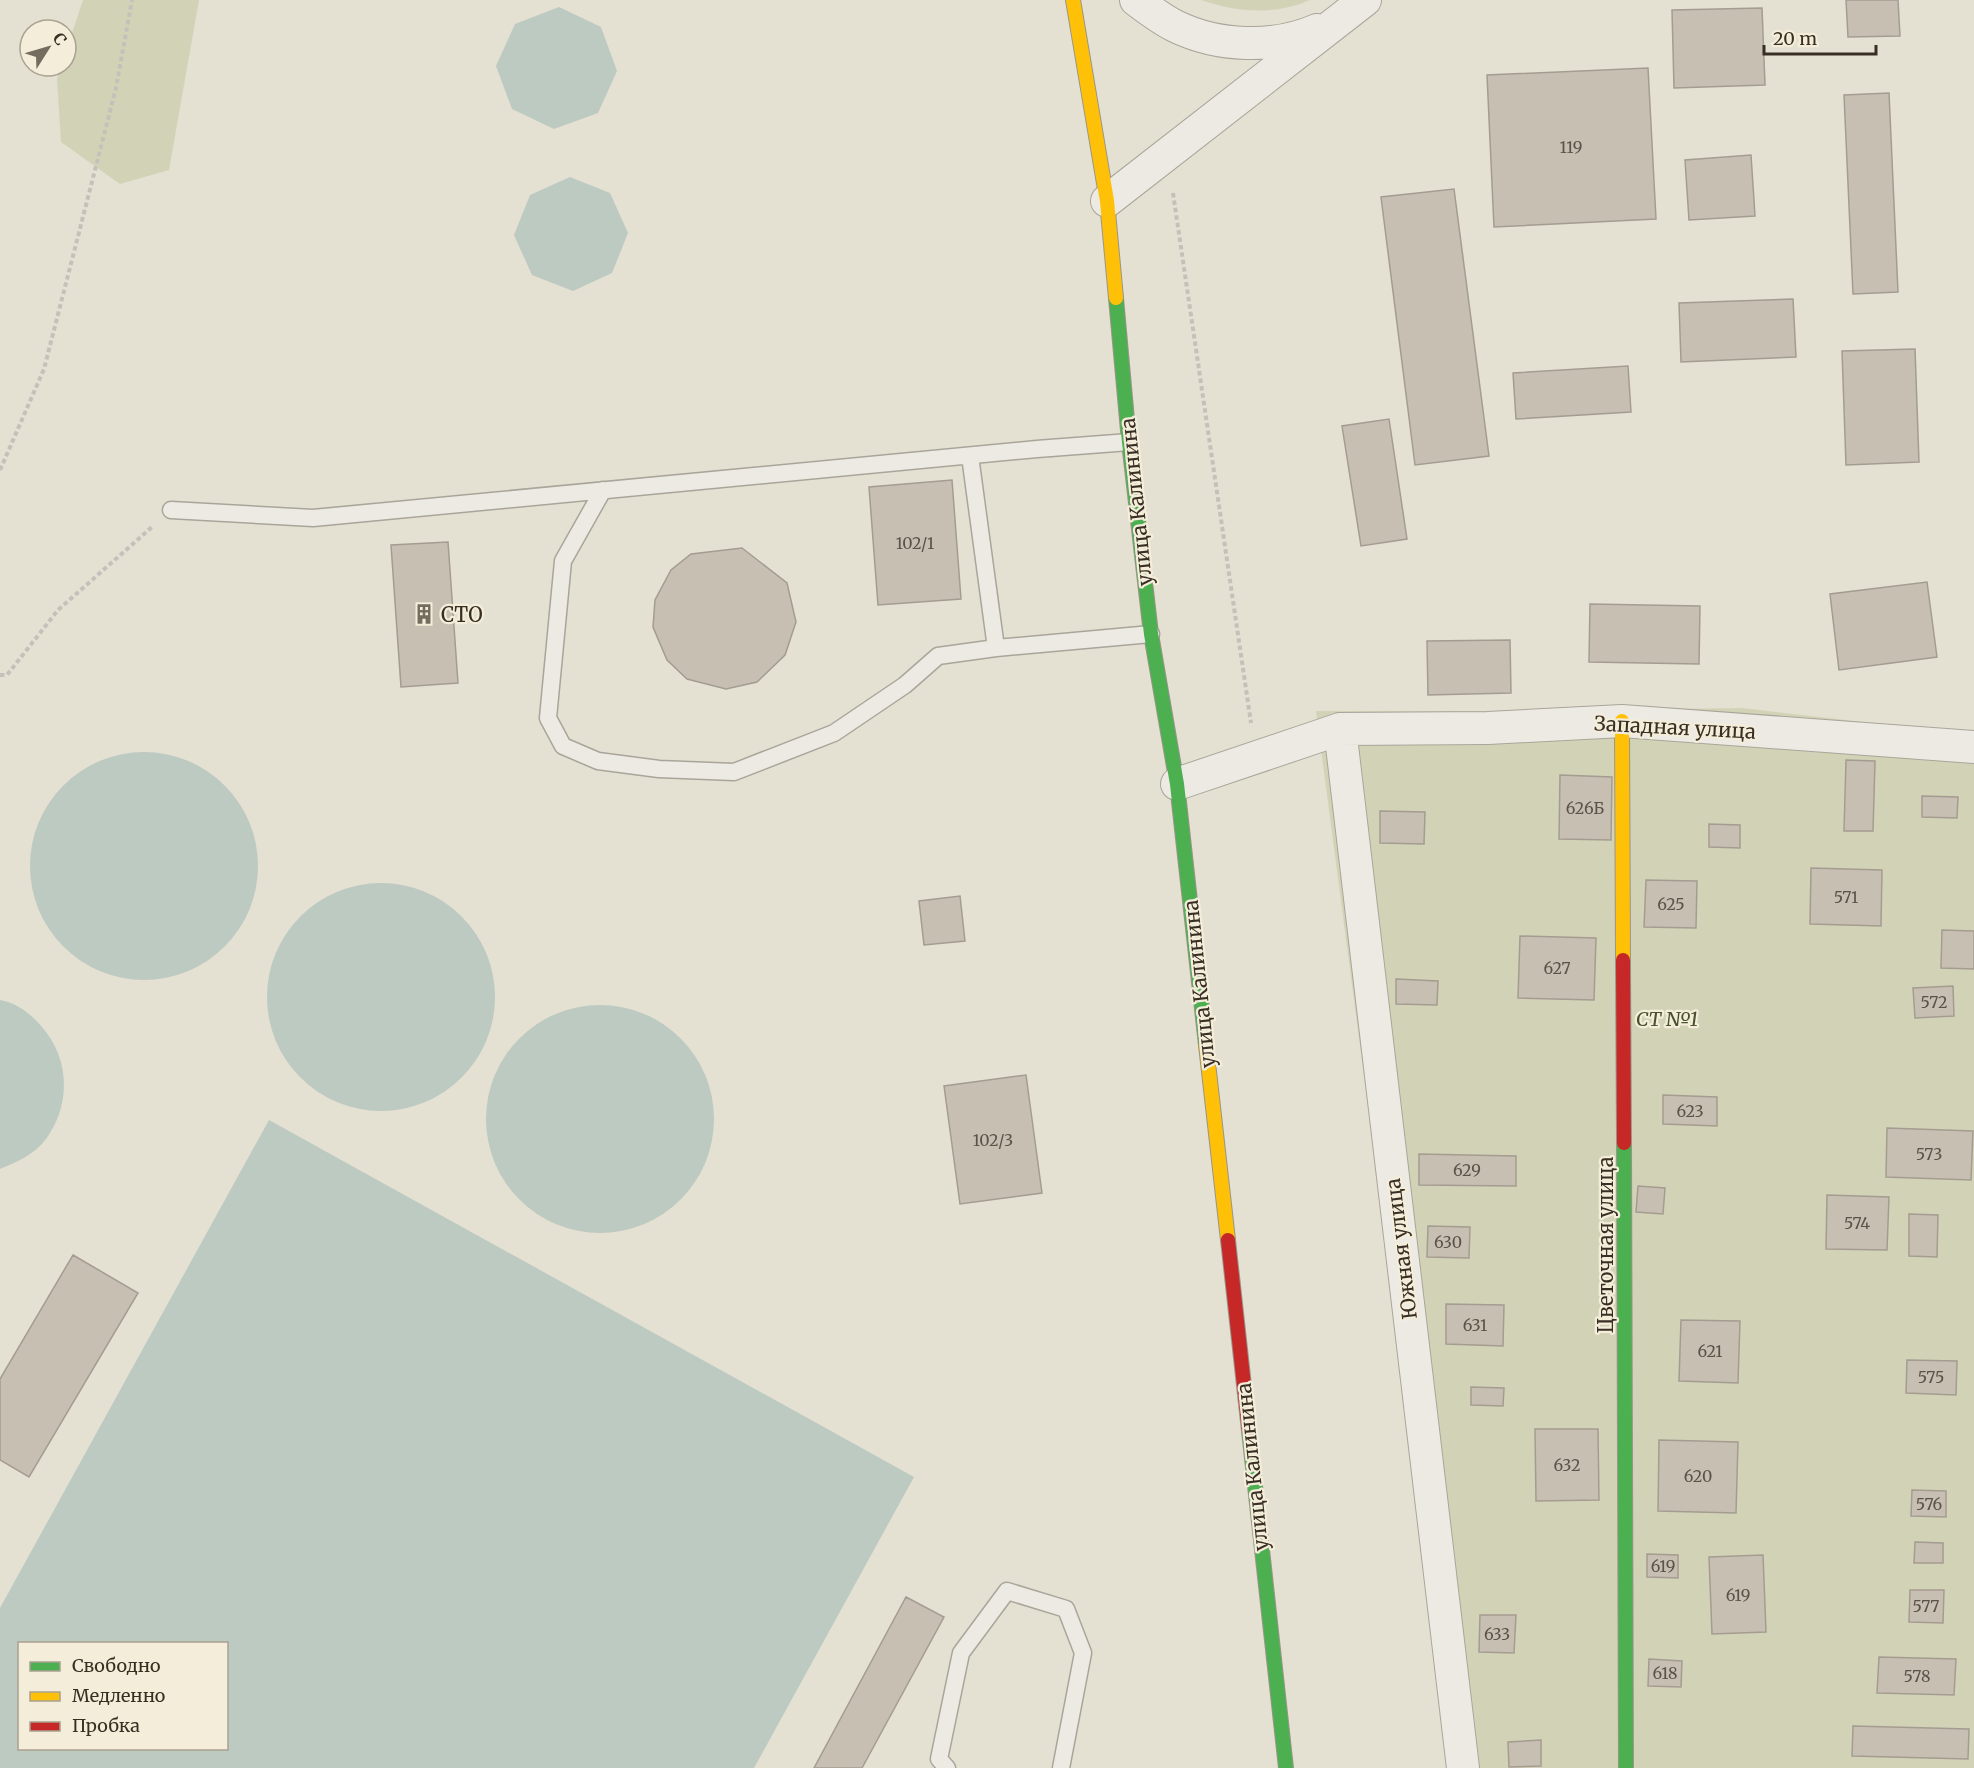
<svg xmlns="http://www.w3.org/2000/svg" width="1974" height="1768" viewBox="0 0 1974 1768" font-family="Merriweather,serif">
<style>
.green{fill:#d2d3b6}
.water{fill:#bccac2;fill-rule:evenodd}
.building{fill:#c8bfb3;stroke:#a59c91;stroke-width:1.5}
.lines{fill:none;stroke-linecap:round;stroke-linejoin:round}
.lane-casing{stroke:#aaa59a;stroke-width:19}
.street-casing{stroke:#aaa59a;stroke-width:34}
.fast-casing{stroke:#9a958a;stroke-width:16}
.slow-casing{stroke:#9a958a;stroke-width:16}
.jam-casing{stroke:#9a958a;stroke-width:16}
.path{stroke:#c5c1ba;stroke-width:4;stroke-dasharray:4.5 3;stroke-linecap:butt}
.lane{stroke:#eceae3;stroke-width:16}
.street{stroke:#eceae3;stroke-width:32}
.fast{stroke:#4caf50;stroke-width:14}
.slow{stroke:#ffc107;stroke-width:14}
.jam{stroke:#c62828;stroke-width:14}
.labels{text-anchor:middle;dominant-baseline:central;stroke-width:4.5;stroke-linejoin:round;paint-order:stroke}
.number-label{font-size:16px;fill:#5d5247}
.street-label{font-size:20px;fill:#392e23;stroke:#f3edda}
.poi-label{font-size:20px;fill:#392e23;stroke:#f3edda;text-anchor:start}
.park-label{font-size:20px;font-style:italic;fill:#48532b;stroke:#f3edda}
</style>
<rect width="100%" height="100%" fill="#e4e0d2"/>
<!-- green -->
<path class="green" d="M83 0H199L169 170 120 184 61 142 57 79 61 66H66V51Z
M1201 0H1310C1274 16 1236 12 1201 0Z
M1742 708 1941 731 1974 732V1768H1450L1408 1411 1316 711H1523Z"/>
<!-- water -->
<path class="water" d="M559 7 601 27 617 71 598 113 554 129 512 109 496 66 515 24Z
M570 177 610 193 628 233 612 273 573 291 532 275 514 235 530 195Z
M30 866a114 114 0 1 1 228 0a114 114 0 1 1-228 0Z
M267 997a114 114 0 1 1 228 0a114 114 0 1 1-228 0Z
M0 1000C17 1003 31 1014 42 1027 70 1059 71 1105 46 1139 35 1154 17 1162 0 1169Z
M486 1119a114 114 0 1 1 228 0a114 114 0 1 1-228 0Z
M269 1120 914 1477 754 1768H0V1608ZM20 1644H226V1748H20Z"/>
<!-- building -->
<path class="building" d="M1846 0H1898L1900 36 1848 37Z
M1762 8 1765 85 1674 88 1672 10Z
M1648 68 1656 219 1494 227 1487 75Z
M1889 93 1898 292 1853 294 1844 95Z
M1751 155 1755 216 1689 220 1685 160Z
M1454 189 1489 456 1415 465 1381 197Z
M1793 299 1796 357 1681 362 1679 303Z
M1915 349 1919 462 1846 465 1842 351Z
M1628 366 1631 412 1516 419 1513 373Z
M1389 419 1407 539 1361 546 1342 426Z
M952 480 961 599 878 605 869 487Z
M448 542 458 683 401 687 391 545Z
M742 548 787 583 796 622 785 655 757 682 726 689 687 679 667 660 653 627 655 600 671 570 691 554Z
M1927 582 1937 657 1839 670 1830 594Z
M1590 604 1700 606 1699 664 1589 662Z
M1510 640 1511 693 1428 695 1427 641Z
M1846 760 1875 761 1873 831H1844Z
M1560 775 1612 777 1611 840 1559 839Z
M1922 796 1958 797 1957 818 1922 817Z
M1380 811 1425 812 1424 844 1380 843Z
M1709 824 1740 825V848L1709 847Z
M1811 868 1882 870 1881 926 1810 924Z
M1646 880 1697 881 1696 928 1644 927Z
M960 896 965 941 924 945 919 901Z
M1942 930 1974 931V969L1941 968Z
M1520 936 1596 938 1594 1000 1518 998Z
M1396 979 1438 981 1437 1005 1396 1004Z
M1953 986 1954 1016 1915 1018 1913 988Z
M1026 1075 1042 1193 960 1204 944 1086Z
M1663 1095 1717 1097V1126L1663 1124Z
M1887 1128 1973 1131 1971 1180 1886 1177Z
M1419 1154 1516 1156V1186L1419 1185Z
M1638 1186 1665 1188 1663 1214 1636 1212Z
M1827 1195 1889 1197 1887 1250 1826 1249Z
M1909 1214 1938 1215 1937 1257 1909 1256Z
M1428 1226 1470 1227 1469 1258 1427 1257Z
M73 1255 138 1293 29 1477 0 1460V1379Z
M1446 1304 1504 1305 1503 1346 1446 1344Z
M1681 1320 1740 1321 1738 1383 1679 1381Z
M1907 1360 1957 1361 1956 1395 1906 1393Z
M1471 1387 1504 1388 1503 1406 1471 1405Z
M1535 1429H1598L1599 1500 1536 1501Z
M1659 1440 1738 1442 1736 1513 1658 1511Z
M1912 1490 1946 1491V1517L1911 1516Z
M1915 1542 1943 1543V1563H1914Z
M1647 1554 1678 1555V1578L1647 1577Z
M1763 1555 1766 1632 1712 1634 1709 1557Z
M1910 1590H1944L1943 1623 1909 1622Z
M906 1597 944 1617 862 1768H814Z
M1480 1615H1516L1514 1653 1479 1652Z
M1879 1657 1956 1659 1954 1695 1877 1693Z
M1649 1659 1682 1661 1681 1687 1648 1686Z
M1853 1726 1969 1729 1968 1759 1852 1756Z
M1541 1740V1766L1509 1767 1508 1742Z"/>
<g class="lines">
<!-- lane casing -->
<g class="lane-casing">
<path id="lane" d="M970 456 996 648 1151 634
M603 490 563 561 548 718 563 746 598 761 659 769 734 772 834 733 905 685 938 656 996 648
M171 510 313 518 1037 449 1129 442
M947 1768 939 1759 961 1653 1007 1591 1066 1609 1083 1653 1061 1768"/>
</g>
<!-- street casing -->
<g class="street-casing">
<path id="street" d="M1136 0C1148 9 1161 19 1175 26 1218 47 1273 49 1317 30
M1107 201 1365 0
M1340 729 1463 1768
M1177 784 1340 729 1488 728 1622 721 1974 747"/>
</g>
<!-- fast casing -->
<g class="fast-casing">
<path id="fast" d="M1116 298 1129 442 1151 634 1177 784 1206 1045
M1624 1143 1626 1768
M1249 1431 1286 1768"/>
</g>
<!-- slow casing -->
<g class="slow-casing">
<path id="slow" d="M1073 0 1107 201 1116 298
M1622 721 1623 960
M1206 1045 1228 1240"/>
</g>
<!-- jam casing -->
<g class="jam-casing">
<path id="jam" d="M1623 960 1624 1143
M1228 1240 1249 1431"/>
</g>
<!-- path -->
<path class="path" d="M1173 193 1251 723
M0 470 44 369 116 88 132 0
M0 675H7L58 610 152 527"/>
<!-- lane -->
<use href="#lane" class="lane"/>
<!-- street -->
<use href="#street" class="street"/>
<!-- fast -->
<use href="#fast" class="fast"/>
<!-- slow -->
<use href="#slow" class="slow"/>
<!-- jam -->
<use href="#jam" class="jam"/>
</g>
<!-- icons -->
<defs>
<g id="building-bare" transform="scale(1.62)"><path d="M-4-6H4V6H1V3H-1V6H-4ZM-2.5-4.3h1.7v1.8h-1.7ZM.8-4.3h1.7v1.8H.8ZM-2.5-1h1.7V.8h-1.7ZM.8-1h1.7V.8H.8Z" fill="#756c60" stroke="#f3edda" stroke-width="2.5" paint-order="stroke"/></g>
</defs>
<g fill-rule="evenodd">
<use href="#building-bare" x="424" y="614"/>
</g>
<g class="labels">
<!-- number labels -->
<g class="number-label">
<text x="1571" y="147">119</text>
<text x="915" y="543">102/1</text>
<text x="1585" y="808">626Б</text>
<text x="1846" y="897">571</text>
<text x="1671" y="904">625</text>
<text x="1557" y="968">627</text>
<text x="1934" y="1002">572</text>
<text x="1690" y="1111">623</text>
<text x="993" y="1140">102/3</text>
<text x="1929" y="1154">573</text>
<text x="1467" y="1170">629</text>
<text x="1857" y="1223">574</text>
<text x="1448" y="1242">630</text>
<text x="1475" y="1325">631</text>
<text x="1710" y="1351">621</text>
<text x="1931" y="1377">575</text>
<text x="1567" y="1465">632</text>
<text x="1698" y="1476">620</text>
<text x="1929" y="1504">576</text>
<text x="1663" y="1566">619</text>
<text x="1738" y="1595">619</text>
<text x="1926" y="1606">577</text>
<text x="1497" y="1634">633</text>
<text x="1665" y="1673">618</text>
<text x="1917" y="1676">578</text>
</g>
<!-- street labels -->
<g class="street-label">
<text transform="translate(1136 502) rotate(-96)">улица Калинина</text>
<text transform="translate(1675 727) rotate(3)">Западная улица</text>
<text transform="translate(1199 984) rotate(-96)">улица Калинина</text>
<text transform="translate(1605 1245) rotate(-90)">Цветочная улица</text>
<text transform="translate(1401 1249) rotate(-97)">Южная улица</text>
<text transform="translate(1252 1467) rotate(-96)">улица Калинина</text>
</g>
<!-- poi labels -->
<g class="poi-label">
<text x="441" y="614">СТО</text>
</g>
<!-- park labels -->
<g class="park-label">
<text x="1667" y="1018">СТ №1</text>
</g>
</g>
<!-- legend -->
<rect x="18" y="1642" width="210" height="108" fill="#f3edda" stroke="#a9a191" stroke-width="1.5"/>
<rect x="30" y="1662" width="30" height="9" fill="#4caf50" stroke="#a9a191" stroke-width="1.5"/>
<text x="72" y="1672" font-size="18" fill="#392e23">Свободно</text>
<rect x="30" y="1692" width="30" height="9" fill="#ffc107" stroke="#a9a191" stroke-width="1.5"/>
<text x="72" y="1702" font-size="18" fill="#392e23">Медленно</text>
<rect x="30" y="1722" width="30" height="9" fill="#c62828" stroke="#a9a191" stroke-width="1.5"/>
<text x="72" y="1732" font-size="18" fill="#392e23">Пробка</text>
<!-- north arrow -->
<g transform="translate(48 48) rotate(53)"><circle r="28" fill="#f3edda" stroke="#a9a191" stroke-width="1.5"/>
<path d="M0-4.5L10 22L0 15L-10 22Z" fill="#756c60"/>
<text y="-9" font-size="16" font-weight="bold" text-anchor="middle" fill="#392e23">С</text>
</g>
<!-- scale -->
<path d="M1764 45v9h112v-9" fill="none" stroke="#392e23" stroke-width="3"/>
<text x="1773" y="45" font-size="18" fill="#392e23" stroke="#f3edda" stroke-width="4.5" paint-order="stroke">20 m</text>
</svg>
